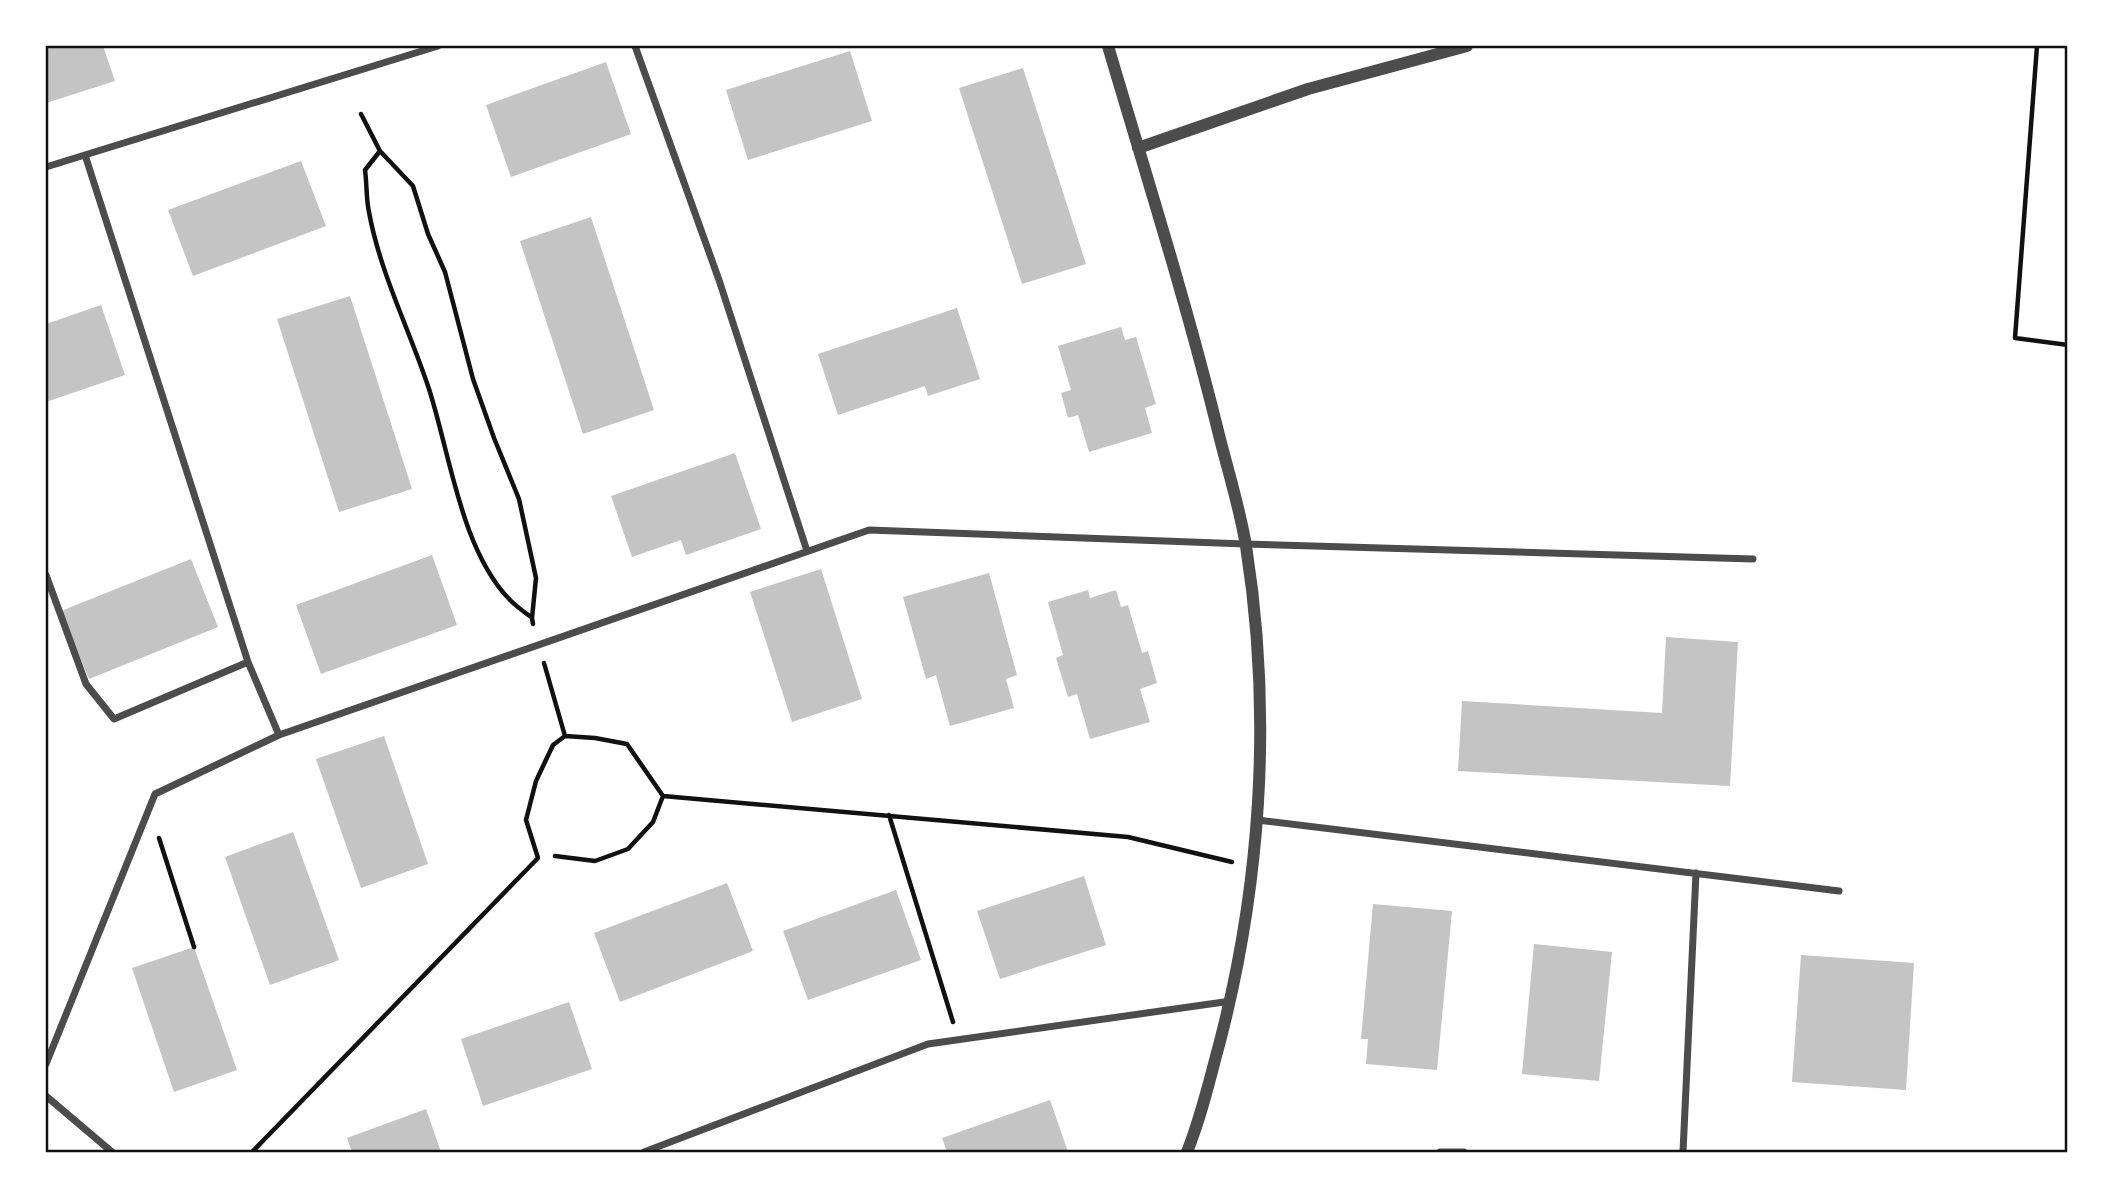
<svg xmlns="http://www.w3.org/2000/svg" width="2113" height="1198" viewBox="0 0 2113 1198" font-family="'Noto Sans',sans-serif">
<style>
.building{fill:#c4c4c4}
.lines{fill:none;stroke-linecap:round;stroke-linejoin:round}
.path{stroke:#111;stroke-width:4.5}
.minor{stroke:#4c4c4c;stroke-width:7}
.tertiary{stroke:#4c4c4c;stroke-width:12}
.neatline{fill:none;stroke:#111;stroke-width:2.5}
</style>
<rect width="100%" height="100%" fill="#fff"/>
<!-- building -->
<path class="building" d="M46 46H103L115 81 46 103Z
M850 51 872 121 748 160 726 90Z
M606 62 631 134 511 177 486 105Z
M1023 68 1086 264 1022 284 959 88Z
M301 161 326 226 193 276 168 210Z
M591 217 654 410 583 434 520 241Z
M350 296 412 489 339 512 277 319Z
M101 305 125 375 46 402V324Z
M957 308 980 379 928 396 925 386 838 415 818 354Z
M1121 327 1125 340 1136 337 1156 404 1145 408 1152 433 1089 452 1078 415 1068 418 1061 393 1071 390 1058 346Z
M735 453 761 529 686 555 681 540 632 557 611 496Z
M432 555 457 625 321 674 296 605Z
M191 559 218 627 89 679 61 611Z
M821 569 862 699 792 722 750 592Z
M989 573 1017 675 1006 679 1014 708 950 726 936 675 926 679 903 597Z
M1088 590 1090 598 1116 590 1121 607 1128 605 1142 653 1148 651 1157 683 1140 689 1150 722 1090 739 1077 694 1068 697 1056 658 1063 655 1048 602Z
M1666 637 1738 642 1730 786 1458 771 1462 701 1662 713Z
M384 736 428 864 361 888 316 759Z
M293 832 339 960 270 985 225 857Z
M1084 876 1106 945 1000 979 977 911Z
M727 883 753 951 620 1002 594 933Z
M896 890 921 960 808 1000 783 931Z
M1373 904 1452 911 1437 1070 1366 1064 1368 1039H1361Z
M1534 944 1612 952 1599 1081 1522 1074Z
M194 947 237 1070 174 1092 132 968Z
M1801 955 1914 963 1906 1090 1792 1082Z
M569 1002 592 1069 483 1106 461 1039Z
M1050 1100 1068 1152H947L942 1138Z
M426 1109 441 1152H352L347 1138Z"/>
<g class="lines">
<!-- path -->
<path class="path" d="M2037 46 2015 338 2068 345
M361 114 380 151 413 186 428 234 445 272 473 379 494 438 519 499 536 578 532 618 533 624
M380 151 365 170C367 184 366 199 369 212 380 273 410 331 429 389 450 454 461 550 510 600 517 607 524 612 531 617
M544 663 565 736
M663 796 1128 837 1232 862
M889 815 953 1022
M159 838 194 947
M252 1152 538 858 526 820 536 781 553 745 565 736 595 738 627 744 663 796 653 822 628 849 595 861 555 856"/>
<!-- minor -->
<path class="minor" d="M635 46 719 280 807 551
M85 155 248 662
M46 167 438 46
M46 575 86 684 114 719 248 662 279 735 869 530 1245 544 1753 559
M1257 820 1839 891
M46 1064 155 794 279 735
M46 1096 112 1152
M644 1152 928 1044 1231 1001
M1440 1152H1464
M1683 1152 1696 873"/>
<!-- tertiary -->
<path class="tertiary" d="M1108 46C1146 175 1187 304 1219 435 1228 471 1240 509 1246 546 1273 717 1261 893 1215 1060 1207 1091 1199 1122 1187 1152
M1138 148 1308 89 1467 46"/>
</g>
<!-- border -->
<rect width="2113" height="1198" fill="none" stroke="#ffffff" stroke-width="94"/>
<rect x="47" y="47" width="2019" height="1104" class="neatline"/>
</svg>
